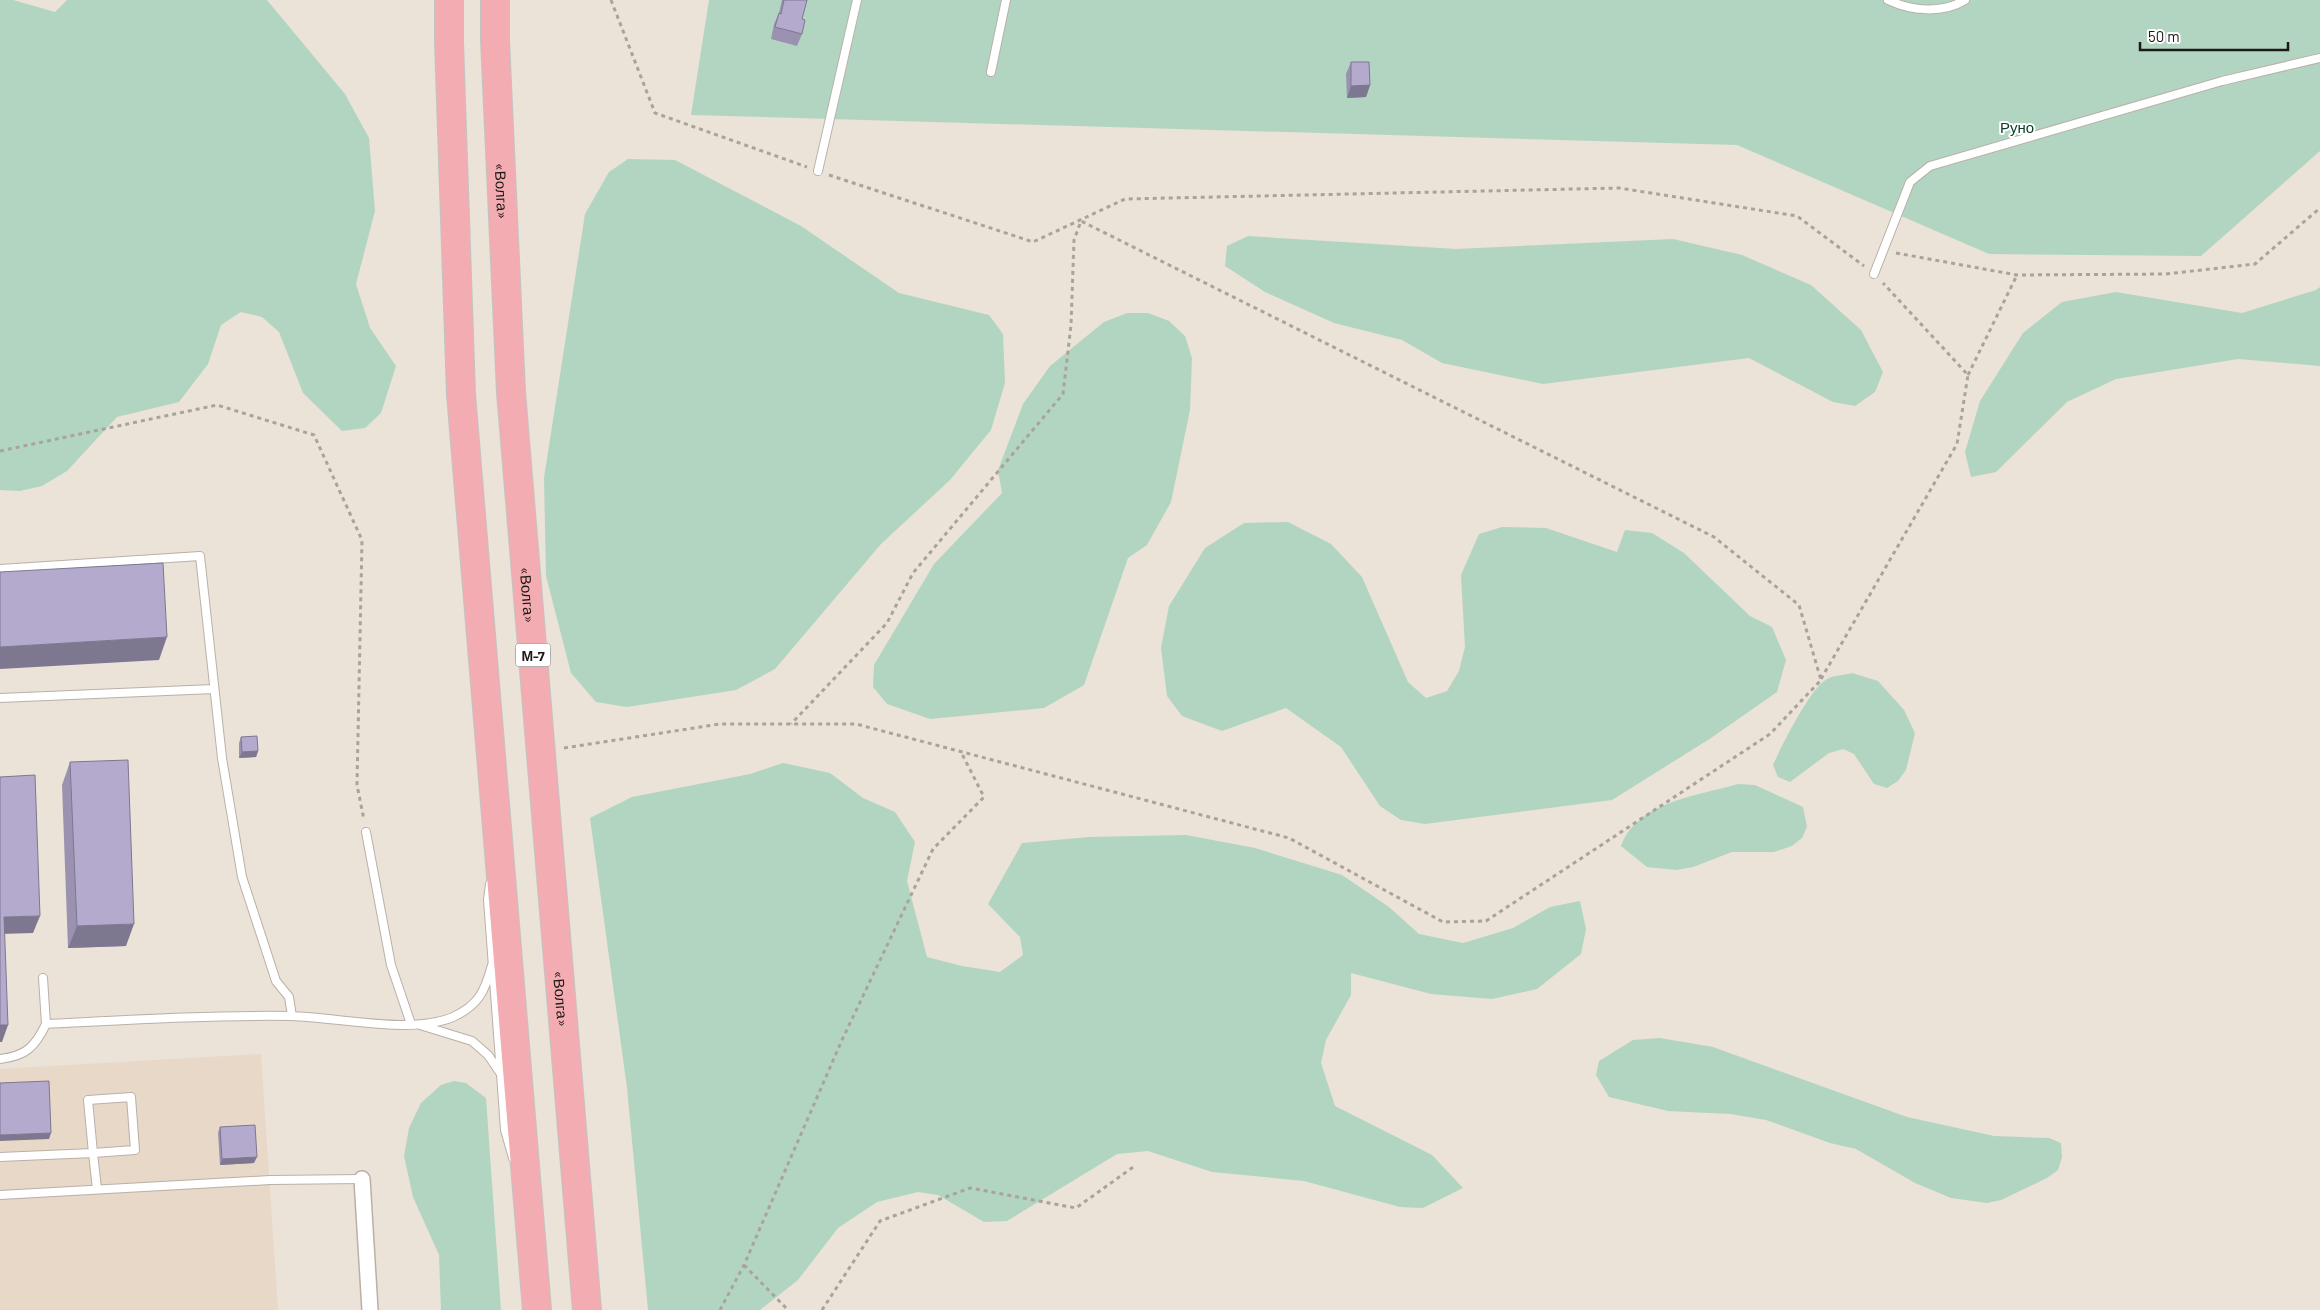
<svg xmlns="http://www.w3.org/2000/svg" width="2320" height="1310" viewBox="0 0 2320 1310" font-family="Barlow,sans-serif">
<style>
.built{fill:#e7d8c8}
.green{fill:#b2d5c2}
.lines{fill:none;stroke-linecap:round;stroke-linejoin:round}
.lane-casing{stroke:#bab0a7;stroke-width:10}
.street-casing{stroke:#bab0a7;stroke-width:18}
.highway-casing{stroke:#c4c3c2;stroke-width:30}
.path{stroke:#aaa39b;stroke-width:3;stroke-dasharray:4 4;stroke-linecap:butt}
.lane{stroke:#fff;stroke-width:8}
.street{stroke:#fff;stroke-width:15}
.highway{stroke:#f3acb2;stroke-width:28}
.wall{fill:#9b92b1}
.shaded-wall{fill:#7e7790}
.building{fill:#b4aace;stroke:#7e7790}
.labels{text-anchor:middle;dominant-baseline:central;stroke-width:4;stroke-linejoin:round;paint-order:stroke}
.shield{fill:#fff;stroke:#615e5c;stroke-width:1}
.shield-label{font-size:14px;font-weight:bold;fill:#1d1916}
.park-label{font-size:15px;fill:#0a402b;stroke:#fff}
.street-label{font-size:15px;fill:#1d1916;stroke:#fff}
</style>
<rect width="100%" height="100%" fill="#ebe2d8"/>
<!-- built -->
<path class="built" d="M261 1054 278 1310H0V1069Z"/>
<!-- green -->
<path class="green" d="M0 0H13L55 12 67 0H267L345 94 369 138 375 211 356 284 370 328 396 366 381 413 365 428 342 431 303 393 279 332 262 317 241 312 221 325 208 364 179 402 117 417 67 471 42 486 20 491 0 490Z
M709 0H2320V151L2201 256 1989 254 1737 145 691 115Z
M628 159 675 160 801 226 899 293 989 315 1003 334 1005 383 991 430 950 480 881 544 775 669 736 690 627 707 596 702 571 673 546 576 544 478 585 214 609 172Z
M1248 236 1456 249 1673 239 1742 255 1811 285 1861 330 1883 372 1875 392 1855 406 1833 402 1749 358 1543 384 1442 363 1402 340 1334 323 1265 292 1225 266 1227 246Z
M2320 287V366L2238 359 2116 379 2067 402 1996 472 1971 477 1965 452 1980 401 2023 333 2062 302 2116 292 2242 313 2316 290Z
M1127 313H1148L1169 321 1185 336 1192 358 1190 410 1171 502 1147 545 1128 558 1084 685 1044 708 930 719 887 704 873 687 874 665 934 564 1002 493 998 470 1023 404 1050 366 1104 322Z
M1288 522 1331 544 1362 577 1408 682 1426 698 1447 691 1459 671 1465 647 1461 575 1479 534 1502 527 1546 528 1617 552 1625 530 1652 533 1684 553 1750 616 1772 627 1786 660 1777 692 1711 738 1612 800 1425 824 1401 820 1380 806 1341 747 1286 708 1222 731 1182 716 1167 696 1161 648 1169 606 1205 548 1244 523Z
M1852 673 1878 681 1904 710 1915 733 1906 770 1898 781 1887 788 1874 784 1854 754 1843 749 1829 753 1790 782 1778 777 1773 765C1781 747 1812 684 1829 678 1836 675 1845 675 1852 673Z
M783 763 830 773 863 798 895 812 915 842 907 881 927 957 962 966 1000 972 1023 955 1020 937 988 904 1022 843 1089 837 1186 835 1255 848 1342 875 1389 907 1419 934 1463 943 1513 928 1550 907 1580 901 1586 929 1581 954 1537 989 1492 999 1431 994 1351 973V995L1326 1040 1321 1063 1335 1106 1432 1155 1463 1188 1423 1208 1400 1207 1304 1181 1212 1172 1148 1151 1117 1154 1007 1221 984 1222 938 1195 918 1192 877 1202 838 1228 798 1280 760 1310H648L627 1088 590 818 632 797 750 774Z
M1738 784 1755 785 1803 807 1807 827 1802 838 1792 846 1774 852H1732L1693 867 1676 870 1647 867 1621 846C1638 801 1698 796 1738 784Z
M1660 1038 1713 1047 1907 1117 1994 1136 2049 1138 2061 1143 2062 1157 2058 1170 2047 1178 2001 1200 1987 1203 1951 1198 1915 1183 1856 1149 1830 1143 1766 1120 1730 1114 1668 1111 1609 1097 1596 1075 1599 1061 1633 1040Z
M454 1081 466 1083 486 1098 501 1310H441L439 1255 413 1197 404 1156 409 1128 421 1103 441 1085Z"/>
<g class="lines">
<!-- lane casing -->
<g class="lane-casing">
<path id="lane" d="M1888 0C1911 11 1942 14 1965 0
M991 72 1006 0
M818 171 857 0
M1874 274 1910 182 1930 166 2222 81 2320 58
M0 569 200 556 222 758 242 877 276 981 289 997 292 1016
M0 698 214 689
M366 832 391 965 411 1024
M490 884 488 900 501 1074
M43 978 46 1024C127 1020 210 1015 291 1016 338 1017 410 1035 453 1017 479 1005 485 991 492 965
M420 1025 472 1041 488 1055 501 1074 505 1130 513 1158
M0 1059C26 1056 35 1047 46 1024
M131 1097 135 1150 93 1153 88 1100Z
M0 1157 93 1153 97 1189
M0 1195 270 1180 362 1179"/>
</g>
<!-- street casing -->
<g class="street-casing">
<path id="street" d="M362 1179 370 1310"/>
</g>
<!-- highway casing -->
<g class="highway-casing">
<g id="highway">
<path d="M449 0V42L461 394 537 1310"/>
<path id="s1" d="M495 0V40L511 392 587 1310"/>
</g>
</g>
<!-- path -->
<path class="path" d="M611 0 655 113 807 167
M829 175 1033 242 1125 199 1619 188 1797 216 1864 266
M1896 253 2017 275 2166 274 2255 264 2320 208
M1968 375 2017 275
M0 451 217 405 314 435 362 540 357 785 364 820
M1821 679 1957 444 1968 375 1883 283
M564 748 720 724H856L1289 838 1443 922 1486 921 1770 734 1821 680 1799 605 1714 537 1081 221 1074 240 1071 325 1063 394 913 573 887 623 791 724
M744 1265 788 1310
M720 1310 744 1265 842 1040 933 849 984 797 961 752
M822 1310 880 1221 970 1188 1076 1208 1136 1165"/>
<!-- lane -->
<use href="#lane" class="lane"/>
<!-- street -->
<use href="#street" class="street"/>
<!-- highway -->
<use href="#highway" class="highway"/>
</g>
<!-- wall -->
<path class="wall" d="M782 0H807L802 19V34L797 46 771 39 774 24 779 13Z
M1351 62 1370 85 1366 97 1347 98 1346 74Z
M241 737 258 751 256 757 239 758V743Z
M70 762 126 946 68 948 62 785Z
M220 1127 254 1163 220 1165 218 1133Z"/>
<!-- shaded-wall -->
<path class="shaded-wall" d="M1370 85 1366 97 1347 98 1351 86Z
M167 637 159 660 0 669V647Z
M258 751 256 757 239 758 242 752Z
M40 916 33 933 0 934 4 917Z
M134 924 126 946 68 948 77 926Z
M0 1025H8L2 1042H0Z
M51 1133 49 1139 0 1141V1135Z
M257 1157 254 1163 220 1165 222 1159Z"/>
<!-- building -->
<path class="building" d="M784 0H807L802 19 805 20 802 34 775 27 779 13 781 14Z
M1351 62H1369L1370 85 1351 86Z
M163 563 167 637 0 647V572Z
M257 736 258 751 242 752 241 737Z
M128 760 134 924 77 926 70 762Z
M35 775 40 916 4 917 8 1025H0V777Z
M49 1081 51 1133 0 1135V1083Z
M255 1125 257 1157 222 1159 220 1127Z"/>
<g class="labels">
<!-- shield labels -->
<rect class="shield" x="515.5" y="643.5" width="35" height="23" rx="4"/>
<g class="shield-label">
<text x="533" y="655">М-7</text>
</g>
<!-- park labels -->
<g class="park-label">
<text x="2017" y="127">Руно</text>
</g>
<!-- street labels -->
<g class="street-label">
<text stroke="none"><textPath href="#s1" startOffset="191">«Волга»</textPath></text>
<text stroke="none"><textPath href="#s1" startOffset="596">«Волга»</textPath></text>
<text stroke="none"><textPath href="#s1" startOffset="1001">«Волга»</textPath></text>
</g>
</g>
<!-- scale -->
<path d="M2140 42v8h148v-8" fill="none" stroke="#1d1916" stroke-width="2.5"/>
<text x="2148" y="42" font-size="15" fill="#1d1916" stroke="#ffffff" stroke-width="4" paint-order="stroke">50 m</text>
</svg>
